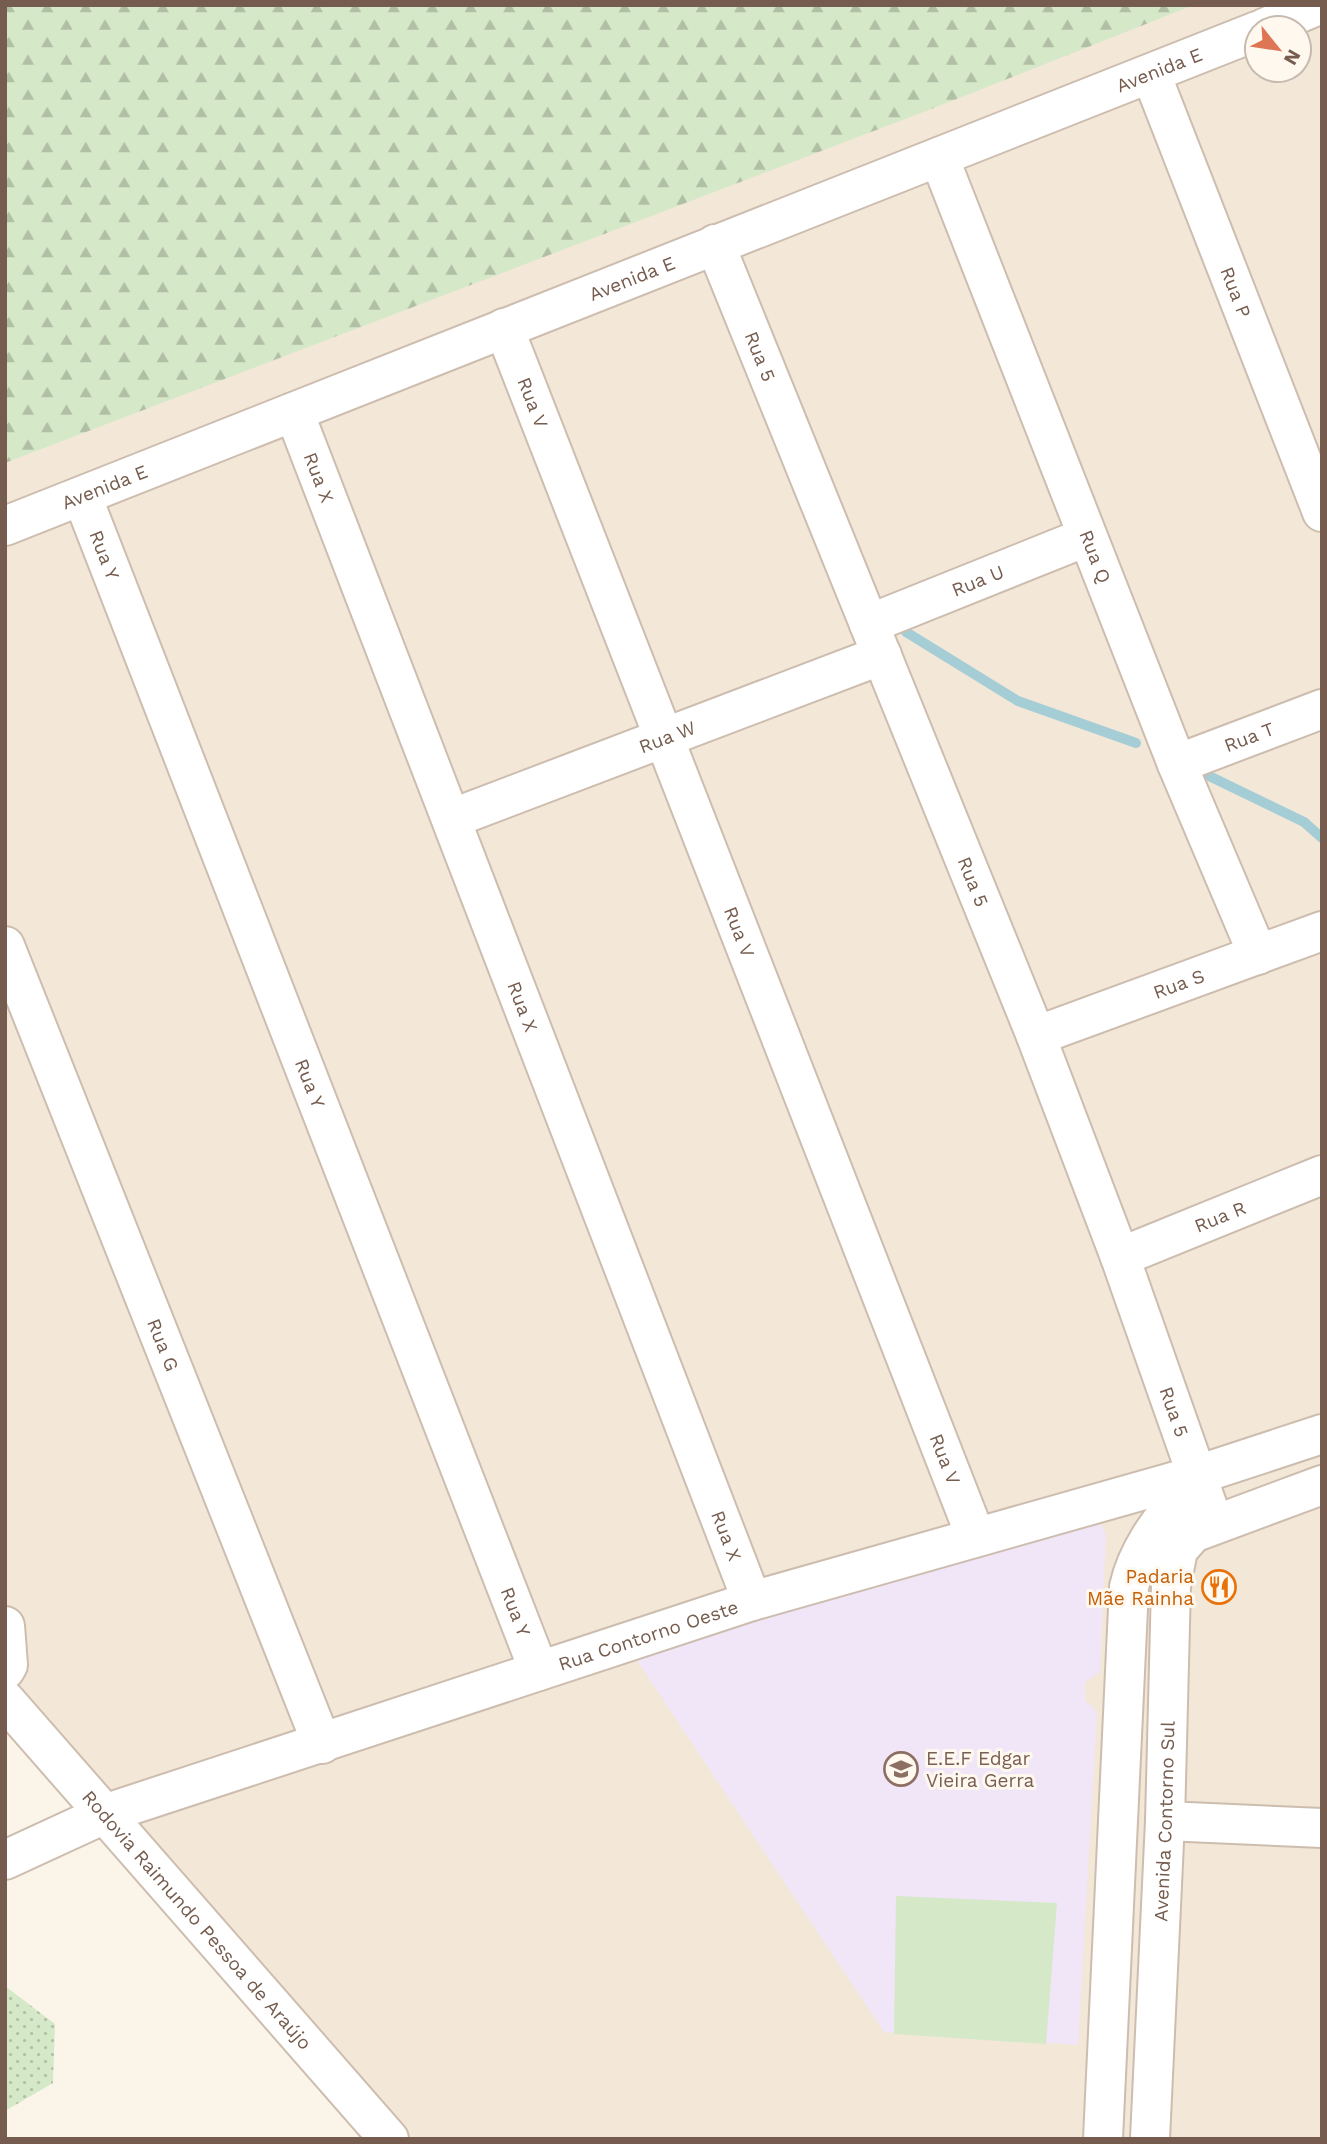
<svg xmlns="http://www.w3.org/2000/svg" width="1327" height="2144" viewBox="0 0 1327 2144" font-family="'Work Sans',sans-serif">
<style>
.residential{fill:#f3e7d8;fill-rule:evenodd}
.education{fill:#f1e5f8}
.grass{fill:url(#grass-dots)}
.forest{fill:url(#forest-firs)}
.pitch{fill:#d5e9c8}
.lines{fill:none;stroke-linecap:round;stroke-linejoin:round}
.stream{stroke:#a5cdd6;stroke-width:10}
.minor-casing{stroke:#cdbdaf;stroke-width:42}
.minor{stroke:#fff;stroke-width:38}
.labels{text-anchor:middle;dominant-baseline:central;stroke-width:6;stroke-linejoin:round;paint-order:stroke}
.street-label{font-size:19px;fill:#755c4e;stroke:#fef8ef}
.food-label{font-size:19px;fill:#c56008;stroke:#fef8ef;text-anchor:end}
.education-label{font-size:19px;fill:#785e54;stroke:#fef8ef;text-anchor:start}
</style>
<defs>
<pattern id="grass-dots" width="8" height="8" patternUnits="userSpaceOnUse" patternTransform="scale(1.75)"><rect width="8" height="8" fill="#d5e9c8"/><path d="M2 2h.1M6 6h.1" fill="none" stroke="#b1c0a5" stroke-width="1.8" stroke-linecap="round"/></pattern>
<pattern id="forest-firs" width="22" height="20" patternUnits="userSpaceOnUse" patternTransform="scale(1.75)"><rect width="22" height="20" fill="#d5e9c8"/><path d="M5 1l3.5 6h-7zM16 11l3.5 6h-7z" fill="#b1c0a5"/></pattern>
</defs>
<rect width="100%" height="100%" fill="#fbf5e9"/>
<!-- residential -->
<path class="residential" d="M1194 5H1322V2139H389L5 1700V463ZM1257 28H1299V70H1257Z"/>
<!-- education -->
<path class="education" d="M1098 1518 1106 1534 1100 1672 1085 1682V1700L1097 1712 1078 2045 884 2032 634 1656Z"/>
<!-- grass -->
<path class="grass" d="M5 1986 55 2024 53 2083 5 2111Z"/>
<!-- forest -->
<path class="forest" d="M5 5H1194L939 106 5 463Z"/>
<!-- pitch -->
<path class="pitch" d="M896 1896 1057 1903 1046 2044 894 2034Z"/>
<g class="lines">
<!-- stream -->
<path class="stream" d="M906 632 1018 701 1136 743
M1205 774 1304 822 1322 838"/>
<!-- minor casing -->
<g class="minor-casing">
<g id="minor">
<path d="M1264 28 1319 5"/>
<path id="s1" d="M1151 74 1322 512"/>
<path id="s2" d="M939 157 1177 764 1258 955"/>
<path id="s3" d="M715 244 1036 1036 1120 1257 1214 1524"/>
<path id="s4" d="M504 328 975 1535"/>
<path id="s5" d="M294 412 752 1601"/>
<path id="s6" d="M82 496 539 1671"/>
<path id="s7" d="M5 526 1257 31"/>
<path id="s8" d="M869 624 1086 537"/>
<path id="s9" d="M1177 764 1322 709"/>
<path id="s10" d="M453 818 882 655"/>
<path id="s11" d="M5 946 322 1744"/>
<path id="s12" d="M1036 1036 1322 931"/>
<path id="s13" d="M1120 1257 1322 1175"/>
<path d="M5 1626 8 1665 5 1670"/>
<path id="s14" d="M5 1700 389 2139"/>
<path d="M1165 1821 1322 1828"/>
<path id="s15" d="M5 1860 107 1813 752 1601 1197 1475 1322 1434"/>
<path d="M1103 2139 1129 1587C1139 1542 1170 1511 1197 1475"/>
<path id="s16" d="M1150 2139 1165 1821 1171 1586 1178 1550 1193 1533 1322 1485"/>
</g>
</g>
<!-- minor -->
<use href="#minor" class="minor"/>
</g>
<!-- icons -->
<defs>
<g id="restaurant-ring" transform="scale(1.75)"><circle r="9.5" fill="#fef8ef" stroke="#e8710a" stroke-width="1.5"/><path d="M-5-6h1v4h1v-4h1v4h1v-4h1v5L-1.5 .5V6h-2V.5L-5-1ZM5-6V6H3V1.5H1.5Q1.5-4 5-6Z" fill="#e8710a"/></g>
<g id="school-ring" transform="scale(1.75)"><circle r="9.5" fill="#fef8ef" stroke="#8d6e63" stroke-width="1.5"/><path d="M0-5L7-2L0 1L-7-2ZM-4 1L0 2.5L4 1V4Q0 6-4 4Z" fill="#8d6e63"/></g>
</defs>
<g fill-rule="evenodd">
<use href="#restaurant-ring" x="1219" y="1587"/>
<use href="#school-ring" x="901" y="1769"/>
</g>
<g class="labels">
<!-- street labels -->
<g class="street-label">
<text stroke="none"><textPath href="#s7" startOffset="1241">Avenida E</textPath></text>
<text stroke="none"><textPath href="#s7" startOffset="674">Avenida E</textPath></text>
<text stroke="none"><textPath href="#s1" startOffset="234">Rua P</textPath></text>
<text stroke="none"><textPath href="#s3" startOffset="121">Rua 5</textPath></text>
<text stroke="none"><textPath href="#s4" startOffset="80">Rua V</textPath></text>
<text stroke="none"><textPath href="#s5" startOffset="70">Rua X</textPath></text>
<text stroke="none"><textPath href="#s7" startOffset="107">Avenida E</textPath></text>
<text stroke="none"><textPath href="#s6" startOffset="63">Rua Y</textPath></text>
<text stroke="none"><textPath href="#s2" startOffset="429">Rua Q</textPath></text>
<text stroke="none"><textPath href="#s8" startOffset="117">Rua U</textPath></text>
<text stroke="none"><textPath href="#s10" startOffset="229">Rua W</textPath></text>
<text stroke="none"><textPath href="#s9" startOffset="77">Rua T</textPath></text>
<text stroke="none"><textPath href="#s3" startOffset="688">Rua 5</textPath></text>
<text stroke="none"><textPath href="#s4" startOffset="648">Rua V</textPath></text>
<text stroke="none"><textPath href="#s12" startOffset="152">Rua S</textPath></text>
<text stroke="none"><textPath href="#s5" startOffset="637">Rua X</textPath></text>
<text stroke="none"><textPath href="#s6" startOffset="630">Rua Y</textPath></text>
<text stroke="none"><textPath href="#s13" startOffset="108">Rua R</textPath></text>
<text stroke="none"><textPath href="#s11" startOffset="429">Rua G</textPath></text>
<text stroke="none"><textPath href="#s3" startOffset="1255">Rua 5</textPath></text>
<text stroke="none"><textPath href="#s4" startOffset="1214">Rua V</textPath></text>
<text stroke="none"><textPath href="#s5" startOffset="1204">Rua X</textPath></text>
<text stroke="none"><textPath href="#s6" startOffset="1197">Rua Y</textPath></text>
<text stroke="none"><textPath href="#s15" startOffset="682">Rua Contorno Oeste</textPath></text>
<text stroke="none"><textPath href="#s16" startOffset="318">Avenida Contorno Sul</textPath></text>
<text stroke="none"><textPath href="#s14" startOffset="292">Rodovia Raimundo Pessoa de Araújo</textPath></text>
</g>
<!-- food labels -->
<g class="food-label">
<text x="1194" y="1576">Padaria<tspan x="1194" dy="22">Mãe Rainha</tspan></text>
</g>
<!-- education labels -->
<g class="education-label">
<text x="926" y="1758">E.E.F Edgar<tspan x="926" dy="22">Vieira Gerra</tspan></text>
</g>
</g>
<!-- border -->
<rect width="1327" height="2144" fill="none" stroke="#755c4e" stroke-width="14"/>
<!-- north arrow -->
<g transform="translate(1278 49) rotate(120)"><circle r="33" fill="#fef8ef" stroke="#c7baaf" stroke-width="2"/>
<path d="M0-5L12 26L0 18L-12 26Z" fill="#de7655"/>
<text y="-10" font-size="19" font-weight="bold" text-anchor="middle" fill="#755c4e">N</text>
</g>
</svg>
